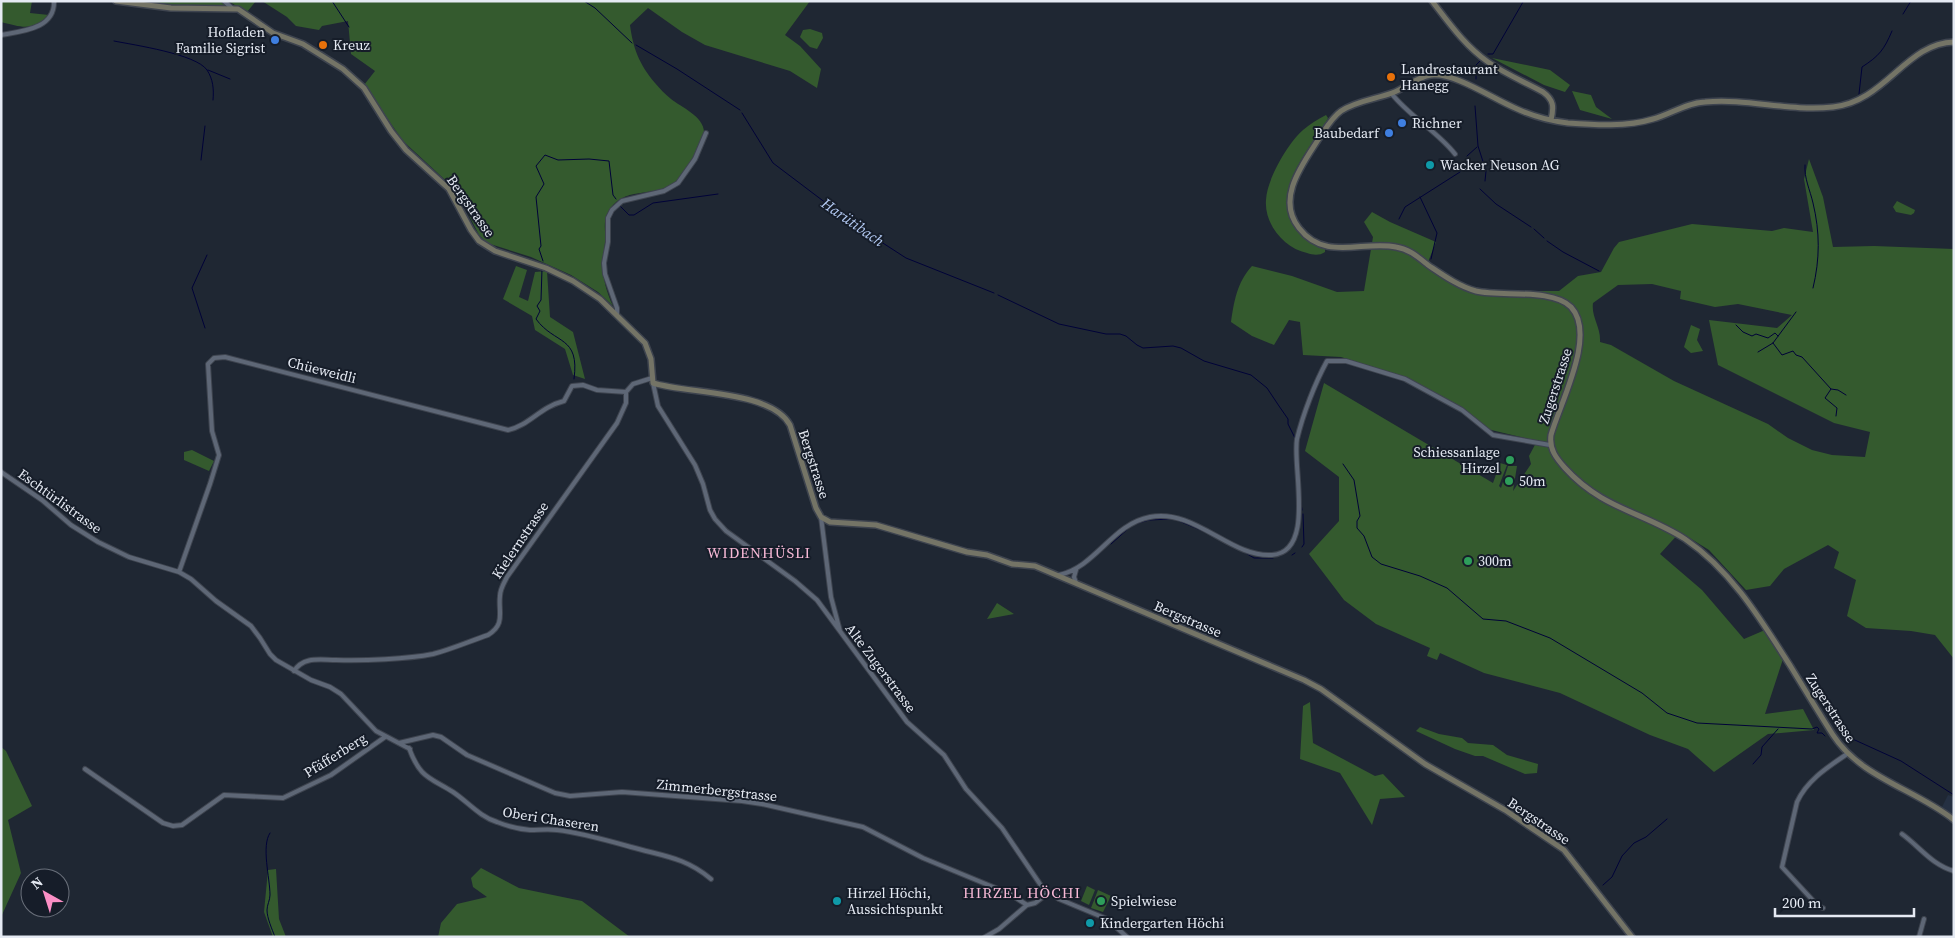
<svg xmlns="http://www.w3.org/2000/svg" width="1955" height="938" viewBox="0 0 1955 938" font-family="'Source Serif 4',serif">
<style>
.built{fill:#253042}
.green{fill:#345a2e;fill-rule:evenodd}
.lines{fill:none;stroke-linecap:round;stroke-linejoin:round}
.stream{stroke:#000238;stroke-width:1}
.street-casing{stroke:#3e444f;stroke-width:6}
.secondary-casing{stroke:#3e444f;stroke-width:8}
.street{stroke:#5e6776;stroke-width:4}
.secondary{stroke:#747466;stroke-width:5}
.shop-dot{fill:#3f7fe0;stroke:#161d29;stroke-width:2}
.food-dot{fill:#e8710a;stroke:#161d29;stroke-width:2}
.culture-dot{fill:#0f9aa8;stroke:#161d29;stroke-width:2}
.leisure-dot{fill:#2e9e5b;stroke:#161d29;stroke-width:2}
.labels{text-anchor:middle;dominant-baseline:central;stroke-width:4;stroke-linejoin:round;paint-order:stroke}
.poi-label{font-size:14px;fill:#e5eaf3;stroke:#161d29;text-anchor:start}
.street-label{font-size:14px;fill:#e5eaf3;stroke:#161d29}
.water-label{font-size:15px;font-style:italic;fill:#b3caf3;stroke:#161d29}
.neighbourhood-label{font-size:15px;letter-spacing:1px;fill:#f7b9d6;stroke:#161d29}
</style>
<rect width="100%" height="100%" fill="#1f2733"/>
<!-- built -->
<path class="built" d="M1948 795 1954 797V816L1942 807Z"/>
<!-- green -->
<path class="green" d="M1 1H32L30 13 49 15C32 32 22 27 1 22Z
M137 1H221L226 6H175Z
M228 1H256L247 12Z
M262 1H810L785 35 800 46 821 69 817 88 790 71 705 45 682 32 648 8 630 25C633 48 639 64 655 83 660 89 665 94 671 99 681 107 705 117 704 133 702 142 696 153 691 161 688 168 683 177 676 182 653 200 623 183 607 214 603 223 606 234 605 243 602 269 602 282 613 306L598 292 571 275 531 257 487 243 479 235 456 190 403 141 364 85 375 71 351 54 348 21 322 26 319 30 296 26 287 17Z
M810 29 822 33 823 38 817 49 810 47 800 37 803 30Z
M1492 58 1550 70 1570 85 1565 92 1544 85Z
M1572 91 1591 95 1596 107 1612 119 1580 110Z
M1326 115 1328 118 1326 122C1308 151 1274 188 1293 223 1300 237 1310 244 1325 249V252C1319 256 1313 255 1307 253 1284 248 1264 224 1266 200 1267 179 1288 143 1303 130 1310 124 1318 119 1326 115Z
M1809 159 1823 197 1833 247 1874 246 1954 249V659L1935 635 1911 631 1866 628 1847 616 1856 580 1834 568 1839 552 1828 545 1784 569 1770 586 1746 590 1709 550 1680 532 1660 554 1702 590 1744 639 1765 630 1783 659 1765 714 1803 709 1814 730 1768 734 1714 772 1688 749 1650 735 1560 693 1484 673 1440 653 1437 660 1427 656 1430 648 1376 624 1344 600 1309 554 1339 521V477L1305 451 1324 383 1493 483 1500 463 1507 465 1499 486 1501 488 1508 466H1517L1513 491 1531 464 1529 456 1537 441 1487 429 1463 408 1404 377 1341 357 1303 355 1300 322 1289 320 1274 345 1252 336 1231 322C1234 302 1237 282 1252 266L1292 276 1337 292 1364 291 1373 237 1364 222 1372 212 1390 222 1436 242 1426 267 1448 281 1468 291H1559L1578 276 1601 272 1614 248 1619 242 1692 224 1772 231 1784 228 1813 232 1804 179ZM1652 284 1681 291 1680 299 1715 307 1738 304 1792 315 1777 328 1709 320 1718 365 1834 423 1870 432 1865 457 1832 455 1812 450 1788 438 1768 424 1674 381 1611 345 1600 342C1601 327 1591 317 1593 303L1618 285Z
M1897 201 1915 210 1914 213 1911 215 1896 212 1893 207Z
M516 266 527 270 519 297 528 301 535 272 547 271 550 317 573 332 585 379 573 375 565 349 535 330 532 316 503 299Z
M1691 325 1700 329 1697 340 1703 351 1691 353 1684 347Z
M192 450 214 461 209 471 184 460V452Z
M997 603 1014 614 987 619Z
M1310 702 1313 743 1375 776 1383 774 1405 797 1380 799 1372 825 1340 773 1300 759 1303 706Z
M1420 727 1439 734 1462 738 1468 743 1493 745 1507 755 1538 764 1537 773 1525 774 1483 756H1475L1455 749 1416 731Z
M1 747 6 751 32 806 8 820 21 873 1 917Z
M481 868 519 888 582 901 630 937H438L441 923 457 904 487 897 473 887 471 878Z
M276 869 279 919 286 937H273L264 912 268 870Z
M1087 886 1095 890 1089 905 1081 901Z
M1098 890 1111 896 1103 912 1091 908Z"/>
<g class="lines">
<!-- stream -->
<path class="stream" d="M332 1 349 27
M584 1 595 8 632 43
M1903 14 1911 1
M114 41C134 45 196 54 207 70 213 79 214 89 213 100
M636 45 677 69 740 110
M1488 54H1493L1523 2 1522 1
M208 70 230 79
M1476 79V65L1480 61
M1859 94 1862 67C1879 56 1884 50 1892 31
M1475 106 1478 146 1486 171 1485 181
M742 113 773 163 855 225 906 258 994 293
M1467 156 1477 147
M201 160 205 126
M1805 165C1804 178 1810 190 1813 203 1820 232 1820 259 1813 288
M1480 189 1496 204 1531 227
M1420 197 1437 233 1431 259
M620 206 629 215H634L653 203 718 194
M1399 219 1405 207 1460 172
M1534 229 1544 238
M1547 241 1563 252 1599 271
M543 261 539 249 541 246 536 197 544 184 536 166 545 155 558 160 589 159 609 161 613 195 616 199
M542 269 541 300 537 306 540 311 536 319C555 345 580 335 574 379
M998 295 1059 324 1106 334H1120L1126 336 1137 345 1143 348 1173 346 1181 348 1204 361 1251 375 1267 388 1279 406 1288 419V424L1295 438
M1736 325 1743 332 1752 336 1756 334 1768 338 1775 333 1778 336
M205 328 192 288 207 255
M1773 343 1782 355 1793 351 1796 355 1802 357 1831 389 1825 398 1837 408 1836 416
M1758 352 1773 343 1796 312
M1831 389 1838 390 1846 395
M1343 464 1354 480 1360 516 1357 521V528L1364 536 1372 557 1381 564 1420 576 1447 588 1483 619 1506 621 1550 638 1642 693 1667 713 1697 723 1812 729 1817 727 1819 729 1817 733H1822L1825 736
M1301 503 1302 510
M1179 521 1203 531
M1135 524 1149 520 1171 519
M1111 544 1130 527
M1302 547 1304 544 1303 514
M1244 552 1254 558H1273
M1292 555 1295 553
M1846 736 1901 761 1954 795
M1753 764 1761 755 1762 747 1778 729
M270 833C261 846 270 878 270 895 270 900 267 905 267 910 267 918 272 929 275 937
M1603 885 1612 877 1622 856 1634 843 1646 837 1667 819"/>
<!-- street casing -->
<g class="street-casing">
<path id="street" d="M224 1 233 9
M1 35C22 31 55 29 54 1
M1391 93C1410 117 1437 131 1455 154
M617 314V308L605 274 604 263 608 242V218L612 210 622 201 664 191 678 183 695 159 706 133
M653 383 658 406 695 465 703 484 710 510 715 519 726 531 795 581 817 600 907 722 944 755 966 789 1002 828 1042 887 1059 899 1107 919 1127 937
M1 472 42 500 71 525 98 542 129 557 179 572 191 579 216 601 251 626 260 638 270 654 276 660 311 680 330 687 341 694 376 731 410 749
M821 517 831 597 840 631
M179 572 210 484 219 455 212 431 208 364 214 358 225 357 508 430C530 425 540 407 564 401L572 386 583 385 597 390 626 392
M1059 575C1096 567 1112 524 1150 517 1195 508 1231 558 1272 555 1316 552 1292 467 1297 439 1303 414 1315 383 1327 361H1346L1405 379 1462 410 1493 435 1550 445
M1076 583 1074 577 1076 570
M294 671C304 656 320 660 336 660 363 661 408 659 433 654 452 649 470 641 488 635 506 624 498 612 500 596 500 589 504 583 507 577L617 423 626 403V392L633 384 652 378
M399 743 433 735 441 737 467 755 555 793 570 796 622 792 742 801 762 804 863 827 923 858 1010 894 1027 905
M409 748C420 778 429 777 453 792 468 802 480 817 497 822 507 826 519 829 530 830 539 830 548 829 557 830 582 833 606 840 631 847 662 856 685 857 711 879
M85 769 163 823 173 826 182 825 224 795 283 798 331 775 385 737
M1902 834C1920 847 1932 865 1954 871
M1823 908 1818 906 1782 867 1797 802C1807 780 1828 767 1847 754
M985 937 999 929 1027 905 1035 903 1048 893
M1919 937 1924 919"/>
</g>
<!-- secondary casing -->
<g class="secondary-casing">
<path id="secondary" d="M116 1 171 8 238 9 273 33 303 44 343 69 364 88 391 131 406 150 449 189 471 230 479 241 495 251 546 268 573 281 600 299 645 343 651 359 653 383C687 394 771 390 790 425L816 508 821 517 830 522 876 525 967 552 987 555 1012 564 1035 566 1304 680 1321 689 1425 764 1505 810 1564 850 1632 937
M1432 1C1449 23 1465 46 1488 62 1505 74 1525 82 1543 92 1554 100 1554 107 1551 120
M1954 42C1906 43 1885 102 1833 107 1790 112 1748 98 1705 102 1686 103 1671 114 1653 119 1627 127 1595 125 1568 123 1550 121 1532 116 1515 108 1493 99 1454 72 1431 75 1416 77 1406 88 1392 93 1376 99 1356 101 1341 111 1331 118 1325 130 1318 140 1302 165 1276 199 1299 228 1325 262 1363 240 1396 247 1409 249 1418 257 1428 265 1443 275 1458 286 1476 291 1502 297 1552 288 1571 307 1597 335 1560 403 1551 435 1549 449 1556 458 1565 468 1602 509 1643 512 1685 539 1732 571 1761 620 1791 667 1805 690 1819 713 1833 735 1861 778 1915 789 1954 820"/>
</g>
<!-- street -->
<use href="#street" class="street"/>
<!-- secondary -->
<use href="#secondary" class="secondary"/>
</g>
<!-- markers -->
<g class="shop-dot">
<circle cx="275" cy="40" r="5"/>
<circle cx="1402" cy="123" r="5"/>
<circle cx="1389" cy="133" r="5"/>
</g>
<g class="food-dot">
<circle cx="323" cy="45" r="5"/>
<circle cx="1391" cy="77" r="5"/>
</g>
<g class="culture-dot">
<circle cx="1430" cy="165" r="5"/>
<circle cx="837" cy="901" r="5"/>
<circle cx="1090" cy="923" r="5"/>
</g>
<g class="leisure-dot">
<circle cx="1510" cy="460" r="5"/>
<circle cx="1509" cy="481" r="5"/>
<circle cx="1468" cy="561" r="5"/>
<circle cx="1101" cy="901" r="5"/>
</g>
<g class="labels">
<!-- poi labels -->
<g class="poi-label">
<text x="265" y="32" text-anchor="end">Hofladen<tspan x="265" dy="16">Familie Sigrist</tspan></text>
<text x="333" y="45">Kreuz</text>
<text x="1401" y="69">Landrestaurant<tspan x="1401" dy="16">Hanegg</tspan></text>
<text x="1412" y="123">Richner</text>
<text x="1379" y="133" text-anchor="end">Baubedarf</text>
<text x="1440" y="165">Wacker Neuson AG</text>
<text x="1500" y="452" text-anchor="end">Schiessanlage<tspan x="1500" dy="16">Hirzel</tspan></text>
<text x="1519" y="481">50m</text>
<text x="1478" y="561">300m</text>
<text x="847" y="893">Hirzel Höchi,<tspan x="847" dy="16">Aussichtspunkt</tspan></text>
<text x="1111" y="901">Spielwiese</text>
<text x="1100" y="923">Kindergarten Höchi</text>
</g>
<!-- street labels -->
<g class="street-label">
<text transform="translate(471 206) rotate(55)">Bergstrasse</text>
<text transform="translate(322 370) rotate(14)">Chüeweidli</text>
<text transform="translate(1555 386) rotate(-72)">Zugerstrasse</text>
<text transform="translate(814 464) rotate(72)">Bergstrasse</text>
<text transform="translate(60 501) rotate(36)">Eschtürlistrasse</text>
<text transform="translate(520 540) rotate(-56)">Kielernstrasse</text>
<text transform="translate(1188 619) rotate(23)">Bergstrasse</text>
<text transform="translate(881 668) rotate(53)">Alte Zugerstrasse</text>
<text transform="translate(1831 708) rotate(57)">Zugerstrasse</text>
<text transform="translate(335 755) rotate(-32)">Pfäfferberg</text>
<text transform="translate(717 790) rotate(6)">Zimmerbergstrasse</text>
<text transform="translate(551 819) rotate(9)">Oberi Chaseren</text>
<text transform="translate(1539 821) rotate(34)">Bergstrasse</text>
</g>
<!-- water labels -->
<g class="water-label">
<text transform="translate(853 222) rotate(35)">Harütibach</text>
</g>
<!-- neighbourhood labels -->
<g class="neighbourhood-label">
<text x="759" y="552">WIDENHÜSLI</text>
<text x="1022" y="892">HIRZEL HÖCHI</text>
</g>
</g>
<!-- border -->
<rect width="1955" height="938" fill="none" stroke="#e5eaf3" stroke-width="5"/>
<!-- north arrow -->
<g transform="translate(45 893) rotate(321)"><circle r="24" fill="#161d29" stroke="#696f7a"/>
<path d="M0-4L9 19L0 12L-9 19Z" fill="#fb8fc5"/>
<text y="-8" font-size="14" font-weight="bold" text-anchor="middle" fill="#e5eaf3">N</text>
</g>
<!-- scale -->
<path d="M1775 908v8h139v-8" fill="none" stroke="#e5eaf3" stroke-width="2.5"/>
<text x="1782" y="908" font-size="15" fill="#e5eaf3" stroke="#161d29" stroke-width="4" paint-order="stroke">200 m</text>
</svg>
